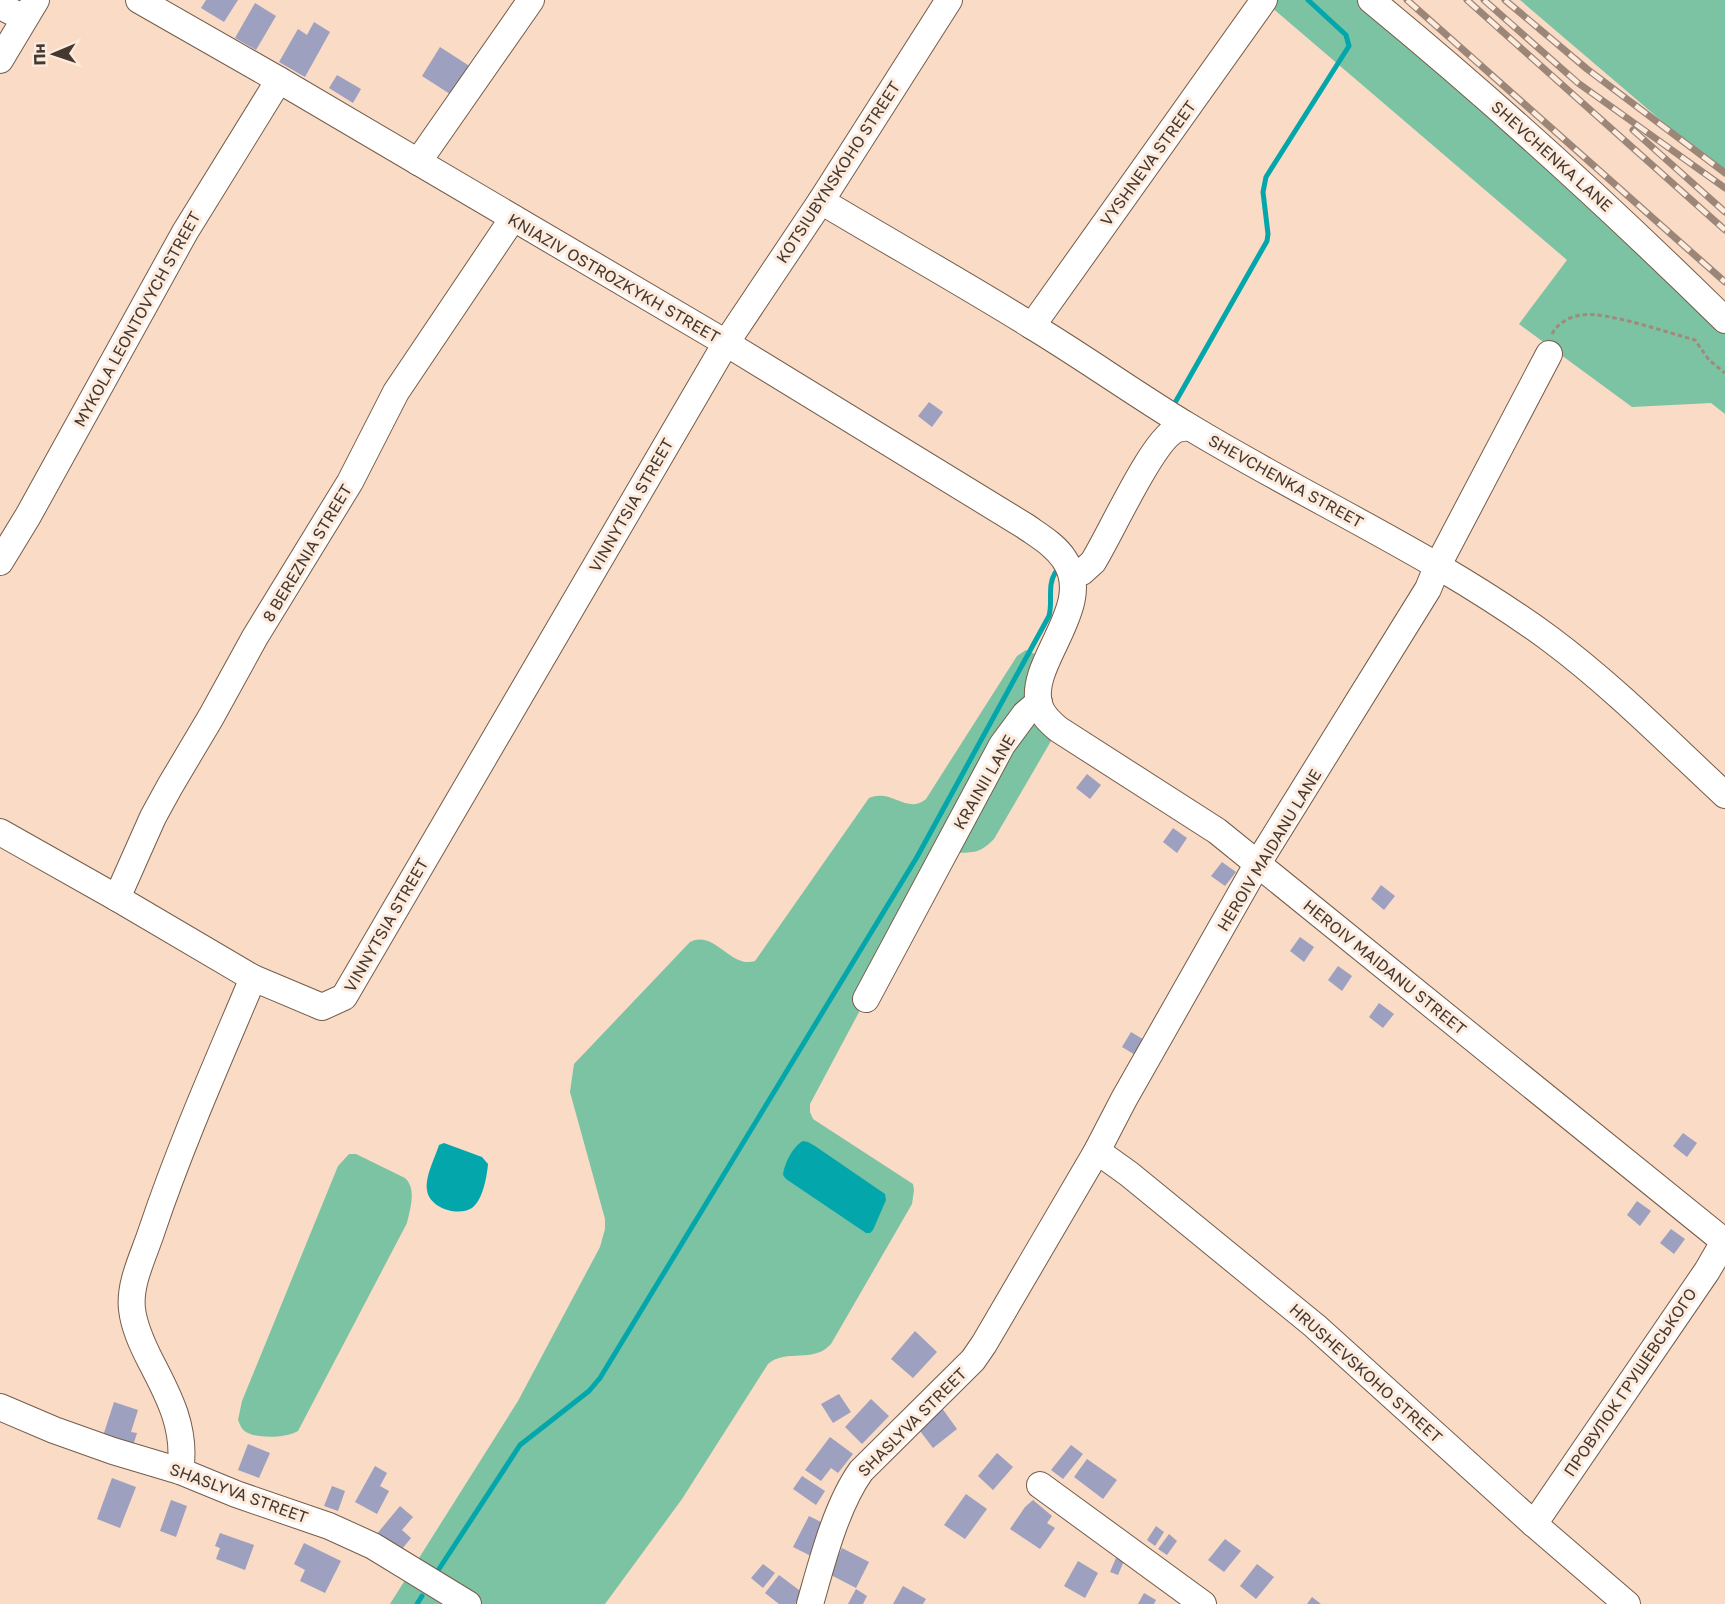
<svg xmlns="http://www.w3.org/2000/svg" width="1725" height="1604" font-family="'Golos Text',sans-serif">
  <style>
    .green { fill: #7cc3a3 }
    .water { fill: #03a6ab }
    .lines { fill: none; stroke-linecap: round; stroke-linejoin: round }
    .stream { stroke: #03a6ab; stroke-width: 5 }
    .building { fill: #9da0be }
    .minor-casing { stroke: #755c49; stroke-width: 28 }
    .path { stroke: #9f8a7b; stroke-width: 3; stroke-dasharray: 4.5 3; stroke-linecap: butt }
    .minor { stroke: #fff; stroke-width: 26 }
    .rail-casing { stroke: #9b8678; stroke-width: 7 }
    .rail { stroke: #fdebde; stroke-width: 4.5; stroke-dasharray: 14; stroke-linecap: butt }
    .labels { text-anchor: middle; dominant-baseline: central; stroke-width: 6; stroke-linejoin: round; paint-order: stroke }
    .street-label { font-size: 16px; fill: #44382f; stroke: #fdebde }
  </style>
  <rect width="100%" height="100%" fill="#f9dbc6"/>
  <g class="green">
    <path d="M1263,0H1371L1725,320V414L1711,403L1632,407L1519,324L1567,260Z"/>
    <path d="M1520,0H1725V175Z"/>
    <path d="M1026,650L1048,660L1039,687L1058,729L994,839C978,855 973,852 951,853L866,999L810,1104V1112L813,1119L913,1184L914,1190L912,1204L831,1344C813,1364 787,1348 768,1364L682,1499L605,1604H390L518,1401L600,1247L605,1229V1219L570,1092L574,1064L690,942C714,929 731,969 755,961L869,798C892,788 907,815 926,799L1017,656Z"/>
    <path d="M349,1154H356L405,1178C417,1189 410,1209 407,1223L298,1431C287,1438 257,1439 246,1432C241,1429 240,1424 238,1420L242,1401L338,1166Z"/>
  </g>
  <g class="water">
    <path d="M803,1141L808,1142L815,1146L885,1194L886,1200L873,1230L870,1233H866L786,1179L783,1175C784,1164 793,1146 803,1141Z"/>
    <path d="M444,1143L482,1157L488,1164C487,1176 483,1200 472,1208C458,1217 429,1208 427,1190C425,1176 435,1158 439,1145Z"/>
  </g>
  <g class="lines">
    <g class="stream">
      <path d="M1176,401L1267,241L1268,234L1263,192L1266,177L1349,46L1346,35L1308,0"/>
      <path d="M439,1569L520,1445L589,1391L600,1378L917,857L1049,616C1053,602 1047,586 1055,573"/>
      <path d="M417,1604L422,1596"/>
    </g>
  </g>
  <g class="building">
    <path d="M206,0H238L224,22L201,8Z"/>
    <path d="M255,3L276,16L256,50L235,38Z"/>
    <path d="M314,22L330,32L305,77L279,62L298,29L307,35Z"/>
    <path d="M440,47L471,67L453,96L422,76Z"/>
    <path d="M337,75L361,89L353,103L329,88Z"/>
    <path d="M929,402L943,412L932,427L918,416Z"/>
    <path d="M1087,774L1101,785L1090,799L1076,788Z"/>
    <path d="M1173,828L1187,838L1177,853L1163,842Z"/>
    <path d="M1222,862L1236,872L1225,886L1211,876Z"/>
    <path d="M1381,885L1395,896L1384,910L1371,899Z"/>
    <path d="M1300,937L1314,947L1304,962L1290,951Z"/>
    <path d="M1338,966L1352,976L1342,991L1328,980Z"/>
    <path d="M1379,1003L1394,1014L1383,1028L1369,1017Z"/>
    <path d="M1131,1032L1146,1041L1137,1056L1122,1047Z"/>
    <path d="M1683,1133L1697,1143L1687,1157L1673,1146Z"/>
    <path d="M1637,1201L1651,1211L1640,1226L1627,1215Z"/>
    <path d="M1671,1229L1685,1239L1674,1254L1660,1243Z"/>
    <path d="M915,1331L937,1352L913,1378L891,1359Z"/>
    <path d="M839,1394L851,1412L833,1423L821,1404Z"/>
    <path d="M871,1399L889,1416L862,1444L845,1427Z"/>
    <path d="M114,1402L138,1410L131,1432L137,1433L133,1446L103,1436Z"/>
    <path d="M939,1404L957,1429L933,1448L914,1423Z"/>
    <path d="M830,1437L853,1454L838,1473L831,1468L821,1481L805,1470Z"/>
    <path d="M248,1444L270,1453L259,1478L238,1470Z"/>
    <path d="M1071,1445L1083,1454L1063,1479L1051,1470Z"/>
    <path d="M997,1453L1013,1467L993,1490L978,1476Z"/>
    <path d="M1087,1459L1117,1480L1103,1499L1074,1477Z"/>
    <path d="M375,1466L387,1473L380,1486L389,1491L377,1514L355,1502Z"/>
    <path d="M802,1476L825,1491L816,1505L793,1489Z"/>
    <path d="M112,1478L136,1487L120,1528L97,1519Z"/>
    <path d="M332,1486L345,1491L338,1511L324,1506Z"/>
    <path d="M966,1494L987,1509L965,1539L944,1525Z"/>
    <path d="M171,1500L187,1506L176,1537L160,1531Z"/>
    <path d="M1033,1500L1052,1516L1047,1523L1055,1528L1040,1549L1010,1529L1025,1507Z"/>
    <path d="M400,1506L413,1517L402,1530L411,1538L398,1554L376,1535Z"/>
    <path d="M809,1516L823,1523L816,1535L825,1540L815,1558L793,1547Z"/>
    <path d="M1156,1526L1164,1532L1155,1546L1147,1540Z"/>
    <path d="M220,1533L254,1545L245,1570L216,1559L220,1548L215,1546Z"/>
    <path d="M1169,1534L1177,1541L1167,1555L1158,1549Z"/>
    <path d="M1225,1539L1241,1551L1224,1572L1208,1560Z"/>
    <path d="M304,1543L341,1561L325,1593L300,1581L305,1570L294,1564Z"/>
    <path d="M842,1548L869,1562L856,1588L829,1574Z"/>
    <path d="M1116,1558L1124,1561L1118,1575L1110,1572Z"/>
    <path d="M1078,1561L1098,1573L1085,1598L1064,1586Z"/>
    <path d="M763,1564L775,1573L763,1588L751,1578Z"/>
    <path d="M1257,1564L1274,1577L1256,1599L1240,1586Z"/>
    <path d="M779,1575L803,1593L795,1604H779L765,1593Z"/>
    <path d="M903,1586L926,1599L923,1604H893Z"/>
    <path d="M856,1589L867,1596L863,1604H848Z"/>
    <path d="M1144,1593L1156,1600L1154,1604H1138Z"/>
    <path d="M1312,1597L1321,1604H1307Z"/>
  </g>
  <g class="lines">
    <g class="minor-casing">
      <g id="minor">
        <path d="M139,0L279,80L726,343L1025,526C1039,536 1055,545 1064,559C1097,605 1028,662 1039,704C1042,715 1050,722 1058,729L1217,831L1725,1242"/>
        <path d="M1371,0C1494,101 1611,208 1725,320"/>
        <path d="M0,6L24,18"/>
        <path d="M0,60L36,0"/>
        <path d="M418,162L531,0"/>
        <path d="M821,201C891,243 963,283 1032,326C1085,358 1135,394 1188,426C1308,499 1437,556 1550,639C1613,686 1668,742 1725,795"/>
        <path d="M1032,326L1264,0"/>
        <path d="M0,562L28,516L185,232L279,80"/>
        <path d="M1072,576L1082,572L1093,562C1110,535 1151,443 1175,430C1179,428 1184,428 1189,427"/>
        <path d="M0,832L117,898L253,978"/>
        <path d="M117,898L153,817L170,786L211,717L255,637L350,482L396,392L513,218"/>
        <path d="M866,999L1002,745L1025,714L1039,702"/>
        <path d="M1097,1151L1129,1174L1315,1326L1534,1524L1627,1604"/>
        <path d="M0,1407L54,1430L113,1451L180,1471L236,1494L329,1526L373,1546L468,1604"/>
        <path d="M180,1471C187,1430 169,1396 150,1360C142,1344 134,1327 132,1309C129,1283 144,1255 152,1230C181,1144 218,1061 253,978L322,1007L344,997L726,343L821,201L949,0"/>
        <path d="M1040,1485L1203,1604"/>
        <path d="M1534,1524L1707,1271L1725,1240"/>
        <path d="M810,1604C822,1562 836,1506 861,1471L973,1360L984,1344L1097,1151L1124,1099L1258,863L1428,589L1437,567L1549,354"/>
      </g>
    </g>
    <path class="path" d="M1552,334C1557,324 1570,316 1582,315C1605,311 1669,333 1695,340L1709,360L1725,373"/>
    <use href="#minor" class="minor"/>
    <g class="rail-casing">
      <g id="rail">
        <path d="M1407,0L1725,282"/>
        <path d="M1467,0L1725,230"/>
        <path d="M1484,0L1578,83L1725,188"/>
        <path d="M1505,0L1587,69L1725,173"/>
        <path d="M1633,130L1725,212"/>
      </g>
    </g>
    <use href="#rail" class="rail"/>
  </g>
  <g class="labels">
    <g class="street-label">
      <text transform="translate(1552 156) rotate(42)">SHEVCHENKA LANE</text>
      <text transform="translate(1148 163) rotate(-54)">VYSHNEVA STREET</text>
      <text transform="translate(838 172) rotate(-57)">KOTSIUBYNSKOHO STREET</text>
      <text transform="translate(614 278) rotate(30)">KNIAZIV OSTROZKYKH STREET</text>
      <text transform="translate(137 319) rotate(-61)">MYKOLA LEONTOVYCH STREET</text>
      <text transform="translate(1286 481) rotate(29)">SHEVCHENKA STREET</text>
      <text transform="translate(631 505) rotate(-60)">VINNYTSIA STREET</text>
      <text transform="translate(307 553) rotate(-59)">8 BEREZNIA STREET</text>
      <text transform="translate(984 782) rotate(-60)">KRAINII LANE</text>
      <text transform="translate(1269 850) rotate(-59)">HEROIV MAIDANU LANE</text>
      <text transform="translate(386 925) rotate(-60)">VINNYTSIA STREET</text>
      <text transform="translate(1385 967) rotate(39)">HEROIV MAIDANU STREET</text>
      <text transform="translate(1366 1373) rotate(42)">HRUSHEVSKOHO STREET</text>
      <text transform="translate(1630 1382) rotate(-56)">ПРОВУЛОК ГРУШЕВСЬКОГО</text>
      <text transform="translate(912 1422) rotate(-45)">SHASLYVA STREET</text>
      <text transform="translate(239 1493) rotate(20)">SHASLYVA STREET</text>
    </g>
  </g>
  <g transform="translate(54 54) rotate(268)" stroke="#fdebde" stroke-width="4.5" paint-order="stroke">
  <path d="M0-4.5L10 22L0 15L-10 22Z" fill="#44382f"/>
  <text y="-9" font-size="16" font-weight="bold" text-anchor="middle" fill="#44382f">Пн</text>
  </g>
</svg>
